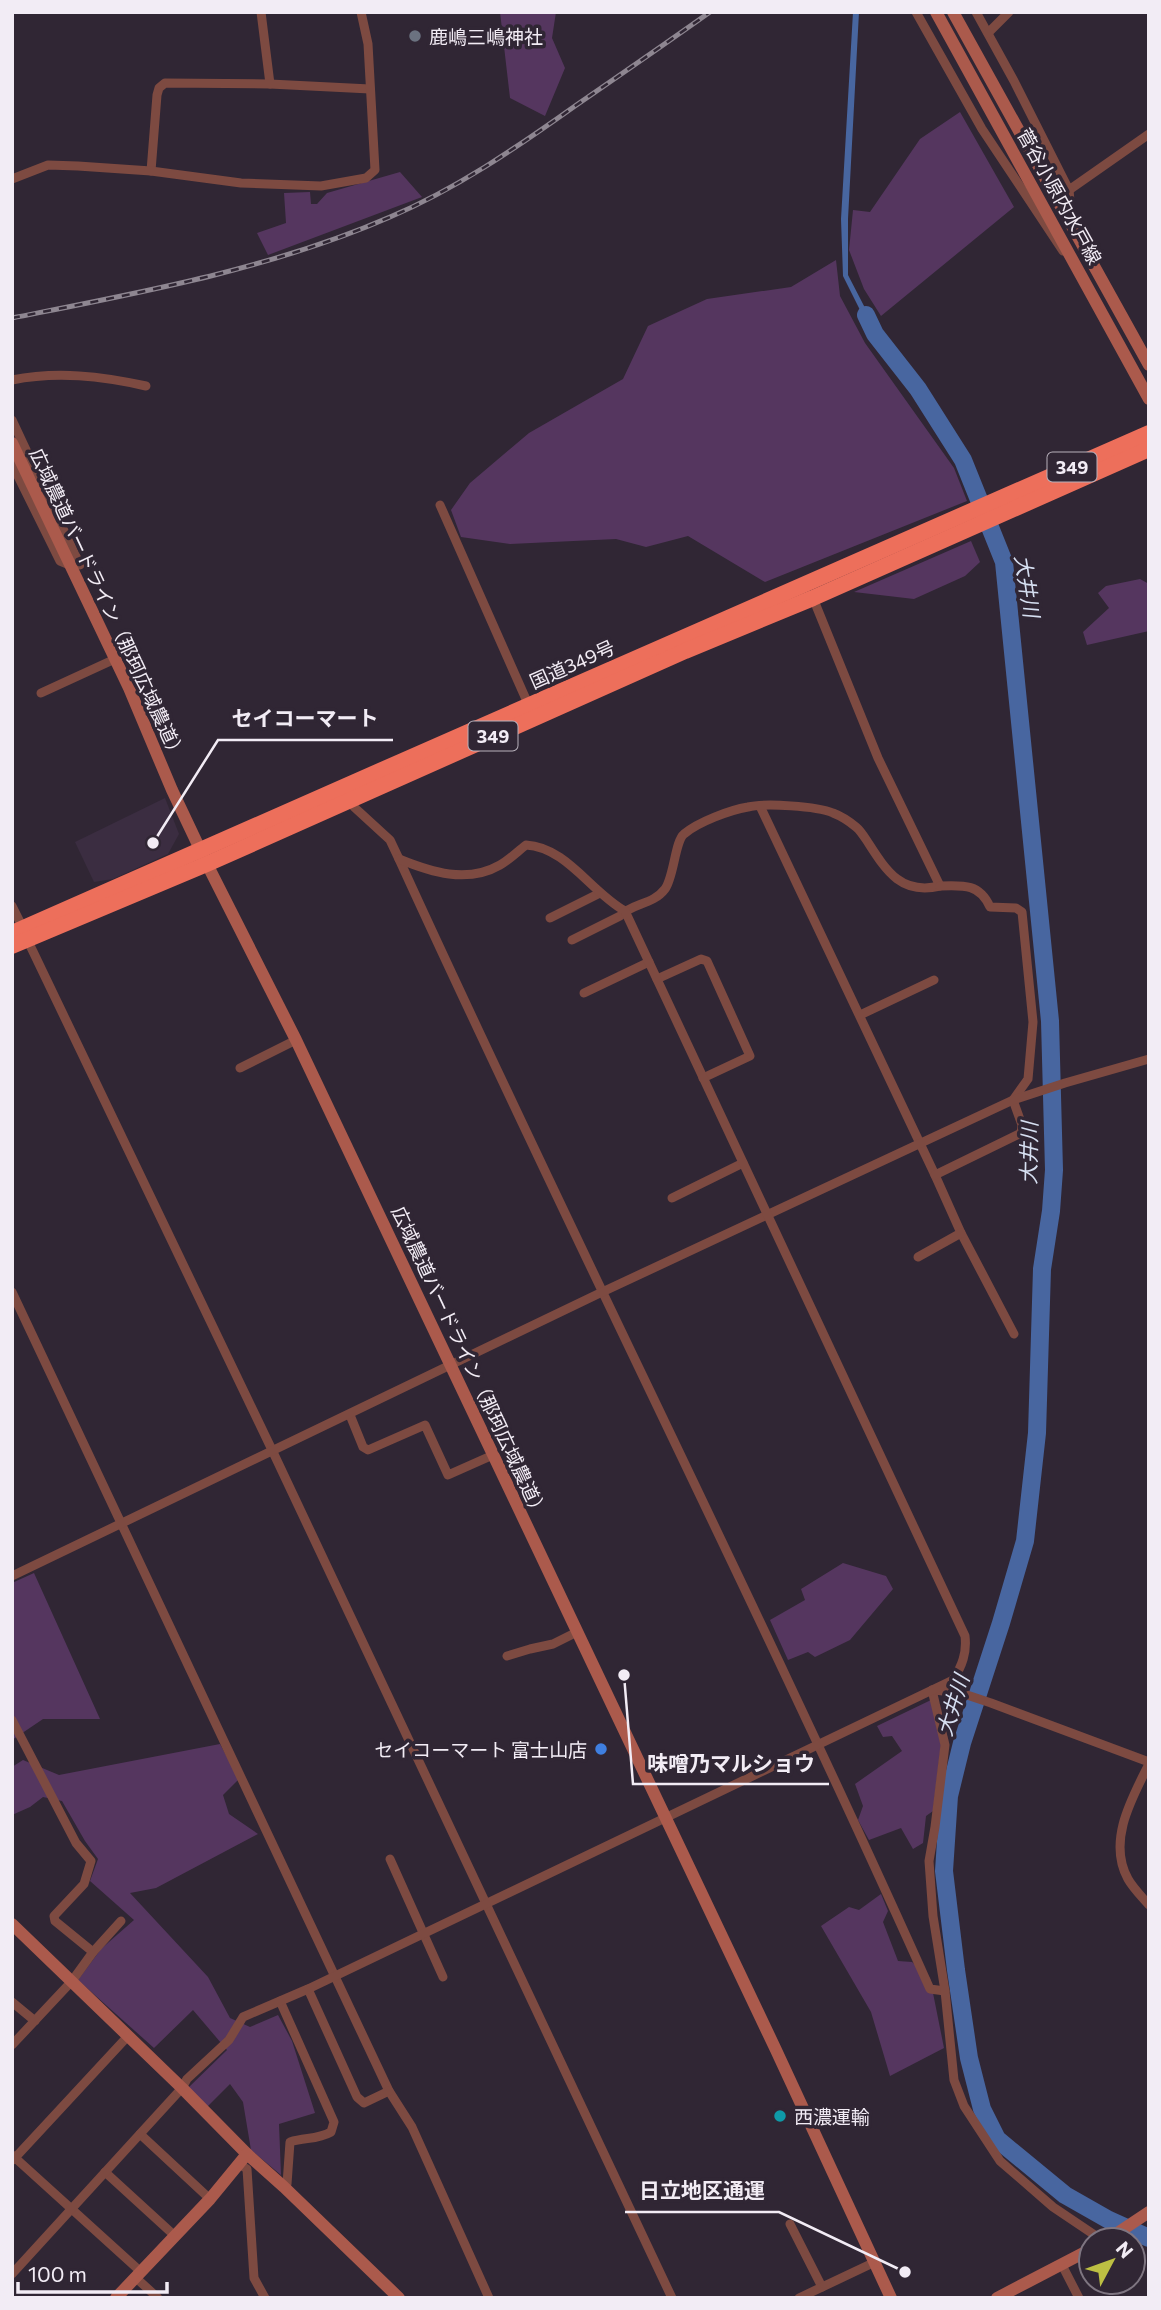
<svg xmlns="http://www.w3.org/2000/svg" width="1161" height="2310" font-family="Commissioner,'Noto Sans JP',sans-serif">
  <style>
    .built { fill: #3b2d41 }
    .green { fill: #55365f }
    .water { fill: #4866a0 }
    .lines { fill: none; stroke-linecap: round; stroke-linejoin: round }
    .river { stroke: #4866a0; stroke-width: 18 }
    .street { stroke: #7d4a41; stroke-width: 9 }
    .secondary { stroke: #ab5a4c; stroke-width: 12 }
    .highway { stroke: #ed6f5b; stroke-width: 16 }
    .rail-casing { stroke: #8e8691; stroke-width: 5 }
    .rail { stroke: #302634; stroke-width: 2.5; stroke-dasharray: 8; stroke-linecap: butt }
    .worship-dot { fill: #6b7280; stroke: #302634; stroke-width: 2.5 }
    .shop-dot { fill: #3f7fe0; stroke: #302634; stroke-width: 2.5 }
    .culture-dot { fill: #0f9aa8; stroke: #302634; stroke-width: 2.5 }
    .labels { text-anchor: middle; dominant-baseline: central; stroke-width: 7; stroke-linejoin: round; paint-order: stroke }
    .shield { fill: #302634; stroke: #b8b1bb; stroke-width: 2 }
    .shield-label { font-size: 18px; font-weight: bold; fill: #f2ecf5 }
    .poi-label { font-size: 19px; fill: #f2ecf5; stroke: #302634; text-anchor: start }
    .street-label { font-size: 19px; fill: #f2ecf5; stroke: #302634 }
    .water-label { font-size: 21px; font-style: italic; fill: #d6dff1; stroke: #302634 }
    .leader { fill: none; stroke: #f2ecf5; stroke-width: 2.5 }
    .callout-dot { fill: #f2ecf5; stroke: #302634; stroke-width: 2.5 }
    .callout-label { font-size: 21px; text-anchor: middle; font-weight: bold; fill: #f2ecf5; stroke: #302634; stroke-width: 7; stroke-linejoin: round; paint-order: stroke }
  </style>
  <rect width="100%" height="100%" fill="#302634"/>
  <path class="built" d="M165,798L179,834L168,854L113,879L94,882L75,842Z"/>
  <g class="green">
    <path d="M500,12H556L552,38L565,68L545,116L510,98Z"/>
    <path d="M960,112L1014,207L881,316L864,289L849,250L853,210L870,212L920,139Z"/>
    <path d="M400,172L422,197L268,255L257,233L286,223L284,193L310,192L311,204H317L327,193Z"/>
    <path d="M836,260L840,296L865,343L954,468L967,501L765,582L688,536L646,547L616,539L510,544L461,537L451,510L470,483L529,433L623,379L648,326L707,299L791,287Z"/>
    <path d="M971,541L980,562L965,576L914,599L854,592Z"/>
    <path d="M1140,579L1149,584V631L1087,645L1083,632L1109,608L1098,593L1106,586Z"/>
    <path d="M843,1563L886,1576L893,1589L850,1640L815,1657L808,1652L788,1660L770,1620L805,1600L801,1589Z"/>
    <path d="M34,1573L100,1719H43L12,1740V1583Z"/>
    <path d="M931,1700L941,1745L933,1811L926,1816L923,1843L913,1849L901,1828L869,1840L858,1820L863,1806L855,1784L902,1751L892,1736L883,1737L877,1726Z"/>
    <path d="M220,1744L239,1779L223,1795L229,1814L258,1834L156,1888L130,1893L208,1977L230,2018L250,2027L278,2015L292,2041L315,2113L279,2124L281,2175L251,2150L243,2102L230,2084L206,2108L188,2088L227,2050L193,2010L154,2048L78,1980L101,1949L134,1920L90,1881L98,1859L85,1841L62,1801L43,1797L30,1807L12,1815V1767L23,1760L59,1775Z"/>
    <path d="M881,1894L888,1911L883,1922L898,1961L912,1962L930,1978L944,2048L890,2076L871,2012L821,1926L849,1907L859,1910Z"/>
  </g>
  <path class="water" d="M853,12H859L848,219V275L878,333L873,336L843,276L841,219Z"/>
  <g class="lines">
    <path class="river" d="M866,315L875,334L918,389L963,460L1004,562L1050,1021L1054,1170L1051,1211L1042,1269L1037,1433L1025,1541L1001,1623L962,1743L949,1796L944,1871L956,1970L969,2058L982,2109L997,2139L1065,2195L1109,2220L1149,2238"/>
    <g class="street">
      <path d="M261,12L270,84"/>
      <path d="M916,12L982,129L1063,251"/>
      <path d="M976,12L1014,81L1069,190L1149,134"/>
      <path d="M988,33L1009,12"/>
      <path d="M151,171L157,95L159,88L165,83L270,84L370,89"/>
      <path d="M12,179L48,165L78,166L151,171L241,183L321,186L366,178L375,170L368,44L361,12"/>
      <path d="M1064,212L1070,201L1069,190"/>
      <path d="M12,380C57,371 101,376 146,386"/>
      <path d="M12,420L80,565"/>
      <path d="M12,464L60,561L72,566"/>
      <path d="M440,505L529,706"/>
      <path d="M41,693L115,659"/>
      <path d="M350,798L354,807L390,840L399,859C572,1238 760,1609 930,1989L945,1991"/>
      <path d="M760,806L935,1175L961,1233L1014,1334"/>
      <path d="M12,906L23,928"/>
      <path d="M550,918L600,893"/>
      <path d="M27,939L273,1452L672,2298"/>
      <path d="M572,940L620,916C632,903 653,905 665,889C674,877 675,841 684,834C698,822 730,810 748,807C765,803 817,806 833,813C841,816 850,822 856,827C861,831 865,838 869,844C887,872 902,895 940,886L878,758L813,598"/>
      <path d="M657,979L701,959L707,961L750,1056L703,1078"/>
      <path d="M584,993L649,962"/>
      <path d="M860,1015L934,980"/>
      <path d="M240,1068L296,1040"/>
      <path d="M935,1175L1021,1133L1022,1125L1013,1100L1028,1079L1033,1022L1022,912L1016,908L990,907C980,884 964,885 940,886"/>
      <path d="M672,1198L743,1163"/>
      <path d="M918,1257L961,1233"/>
      <path d="M12,1292L389,2091L412,2127L489,2298"/>
      <path d="M350,1415L363,1447L368,1450L425,1425L448,1475L493,1455"/>
      <path d="M12,1576L598,1294L1013,1100L1065,1083L1149,1059"/>
      <path d="M507,1656L530,1649L553,1644L577,1632"/>
      <path d="M932,1690L945,1745L935,1827L929,1861L933,1916L945,1991L954,2080L964,2106L1000,2161L1053,2207L1102,2240"/>
      <path d="M934,1690L961,1693L991,1703L1149,1762"/>
      <path d="M12,1720L76,1843L91,1861L84,1884L54,1916L55,1921L93,1952"/>
      <path d="M1149,1764C1132,1798 1107,1841 1128,1879C1133,1888 1142,1897 1149,1905"/>
      <path d="M390,1859L443,1977"/>
      <path d="M308,1989L357,2097L364,2103L389,2091"/>
      <path d="M280,2001L334,2122L331,2132C317,2140 305,2137 290,2142L287,2184L284,2187"/>
      <path d="M12,2002L35,2021"/>
      <path d="M12,2045L72,1981L93,1952L121,1921"/>
      <path d="M140,2134L210,2199"/>
      <path d="M12,2155L140,2271"/>
      <path d="M13,2160L128,2036"/>
      <path d="M239,2164L247,2169L254,2278L265,2298"/>
      <path d="M105,2172L175,2236"/>
      <path d="M790,2224L822,2287"/>
      <path d="M1062,2265L1079,2298"/>
      <path d="M12,2274L182,2088L187,2079L229,2040L243,2017L308,1989L953,1680C962,1666 967,1653 965,1636L625,911C591,892 566,847 526,845C517,852 509,860 500,865C467,884 431,872 399,859"/>
      <path d="M135,2277L158,2298"/>
      <path d="M799,2298L875,2262"/>
    </g>
    <g class="secondary">
      <path d="M936,12L1149,399"/>
      <path d="M953,12L1149,365"/>
      <path d="M12,443L129,688L172,790L207,864L296,1040L776,2050L891,2298"/>
      <path d="M12,1924L182,2088L247,2154L284,2187L399,2298"/>
      <path d="M1107,2240L1149,2212"/>
      <path d="M116,2298L210,2199L247,2154"/>
      <path d="M997,2298L1091,2249"/>
    </g>
    <g class="highway">
      <path d="M12,933C390,764 771,603 1149,433"/>
      <path d="M12,946L207,864L685,651L813,598L1149,449"/>
    </g>
    <g class="rail-casing">
      <path id="rail" d="M12,318C138,293 271,269 390,217C456,189 516,148 575,106C620,75 665,44 710,12"/>
    </g>
    <use href="#rail" class="rail"/>
  </g>
  <circle class="worship-dot" cx="415" cy="36" r="7"/>
  <circle class="shop-dot" cx="601" cy="1749" r="7"/>
  <circle class="culture-dot" cx="780" cy="2116" r="7"/>
  <g class="labels">
    <g class="shield">
      <rect x="1047.5" y="452.5" width="49" height="29" rx="5"/>
      <rect x="468.5" y="721.5" width="49" height="29" rx="5"/>
    </g>
    <g class="shield-label">
      <text x="1072" y="467">349</text>
      <text x="493" y="736">349</text>
    </g>
    <g class="poi-label">
      <text x="429" y="36">鹿嶋三嶋神社</text>
      <text x="587" y="1749" text-anchor="end">セイコーマート 富士山店</text>
      <text x="794" y="2116">西濃運輸</text>
    </g>
    <g class="street-label">
      <text transform="translate(1060 196) rotate(61)">菅谷小原内水戸線</text>
      <text transform="translate(108 604) rotate(65)">広域農道バードライン（那珂広域農道）</text>
      <text transform="translate(572 664) rotate(-24)">国道349号</text>
      <text transform="translate(470 1362) rotate(65)">広域農道バードライン（那珂広域農道）</text>
    </g>
    <g class="water-label">
      <text transform="translate(1028 586) rotate(81)">大井川</text>
      <text transform="translate(1028 1153) rotate(-89)">大井川</text>
      <text transform="translate(952 1705) rotate(-73)">大井川</text>
    </g>
  </g>
  <path class="leader" d="M153 843L218 740H393M624 1675L633 1784H829M905 2272L779 2212H625"/>
  <g class="callout-dot">
    <circle cx="153" cy="843" r="7"/>
    <circle cx="624" cy="1675" r="7"/>
    <circle cx="905" cy="2272" r="7"/>
  </g>
  <g class="callout-label">
    <text x="305" y="726">セイコーマート</text>
    <text x="731" y="1771">味噌乃マルショウ</text>
    <text x="702" y="2198">日立地区通運</text>
  </g>
  <rect width="1161" height="2310" fill="none" stroke="#f2ecf5" stroke-width="28"/>
  <g transform="translate(1112 2261) rotate(49)"><circle r="33" fill="#302634" stroke="#7e7581" stroke-width="2"/>
  <path d="M0-5L12 26L0 18L-12 26Z" fill="#bdbf43"/>
  <text y="-10" font-size="19" font-weight="bold" text-anchor="middle" fill="#f2ecf5">N</text>
  </g>
  <path d="M18 2282v10h149v-10" fill="none" stroke="#f2ecf5" stroke-width="3.5"/>
  <text x="28" y="2282" font-size="21" fill="#f2ecf5" stroke="#302634" stroke-width="5" paint-order="stroke">100 m</text>
</svg>
